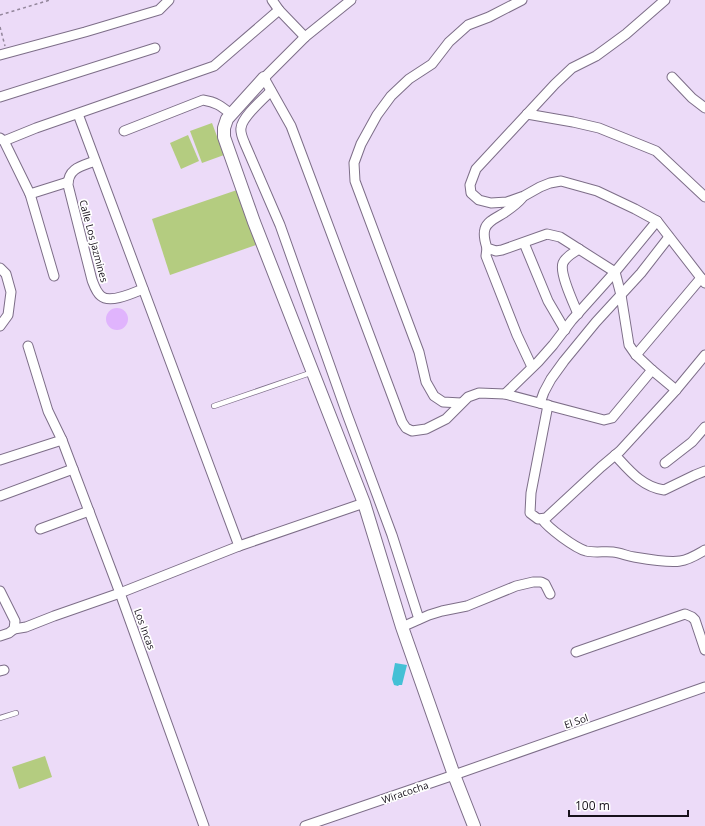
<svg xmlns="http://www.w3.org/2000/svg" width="705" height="826" font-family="'Open Sans',sans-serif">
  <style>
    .green { fill: #b4cc80 }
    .water { fill: #44c0d5 }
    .building { fill: #e0b4fd }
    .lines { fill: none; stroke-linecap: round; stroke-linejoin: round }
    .service-casing { stroke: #7d6e88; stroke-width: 6 }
    .minor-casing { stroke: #7d6e88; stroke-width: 11 }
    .tertiary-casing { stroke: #7d6e88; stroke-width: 14 }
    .path { stroke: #93869b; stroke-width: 1.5; stroke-dasharray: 3 3; stroke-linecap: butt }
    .service { stroke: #fff; stroke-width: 4.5 }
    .minor { stroke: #fff; stroke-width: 9 }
    .tertiary { stroke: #fff; stroke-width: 12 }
    .labels { text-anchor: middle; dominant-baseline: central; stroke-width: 3.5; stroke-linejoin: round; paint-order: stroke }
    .street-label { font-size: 10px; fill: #17111b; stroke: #fff }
  </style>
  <rect width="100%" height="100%" fill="#ecdbf8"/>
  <g class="green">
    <path d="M212,123L224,155L202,163L190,131Z"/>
    <path d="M188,135L199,161L181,169L170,143Z"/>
    <path d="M237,190L256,245L170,275L152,219Z"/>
    <path d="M45,756L52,777L19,789L12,767Z"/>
  </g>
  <path class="water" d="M395,663L407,665L402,685H399L398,686L394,685L392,679Z"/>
  <circle class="building" cx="117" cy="319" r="11"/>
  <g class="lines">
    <g class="service-casing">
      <g id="service">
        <path d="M214,406L313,372"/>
        <path d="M0,718L16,713"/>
      </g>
    </g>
    <g class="minor-casing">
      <g id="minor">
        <path d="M272,0L279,10"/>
        <path d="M351,0L305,37L264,78L291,126L402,422L406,428L412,431L426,429L446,419L468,397L479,393L505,394L604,420L612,418L652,370"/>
        <path d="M665,0L626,34L596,56L572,68L555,84L476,169L470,185L471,193L479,200L491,203L507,202L524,196L540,187L550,183L561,181L597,191L635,209L657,221L705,283"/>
        <path d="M0,55L85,32L159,10L169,0"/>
        <path d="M672,77L692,98L705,108"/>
        <path d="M271,91C263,99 242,117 241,128C240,133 243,139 245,144L280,225L347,414L392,535L419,619"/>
        <path d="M0,97L155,48"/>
        <path d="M78,114L239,546"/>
        <path d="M527,114L573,122L599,128L656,151L705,197"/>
        <path d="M124,131L203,100C216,102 221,106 231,114"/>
        <path d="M0,138L4,141L30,194L54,276"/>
        <path d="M4,141L36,128L214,66L279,10L305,37"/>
        <path d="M95,161C82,166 68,168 68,185L92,280C94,285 96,292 101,296C110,304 133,293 143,289"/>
        <path d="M30,194L68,182"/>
        <path d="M522,198C517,204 511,208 504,213C498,217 487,221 485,229C483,235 485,242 487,248L496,251L502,250L547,234L560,237L615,272L621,295L629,345L636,355L652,370L676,390"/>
        <path d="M524,243L548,301L565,330"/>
        <path d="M487,248L486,256L517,335L532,367"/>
        <path d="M0,268L6,274L11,292L8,315L0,326"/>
        <path d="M578,314C574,304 559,273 563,263C566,256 573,253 579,249"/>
        <path d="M28,346L48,411L62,440L120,593L204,826"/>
        <path d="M636,355L701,278"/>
        <path d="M505,394L538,362L553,345L572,320L615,272L657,221"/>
        <path d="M461,403L443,402L434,396L426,382L419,352L355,181L354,163L361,144L377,115L391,96L409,79L432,64L449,42L468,25L489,17L522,0"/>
        <path d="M540,403L544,392L551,379L564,361L596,322L641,273L669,237"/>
        <path d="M548,405L531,493L530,513L538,519L546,518L601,467L620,451L676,390L705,355"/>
        <path d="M615,455C629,470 642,487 664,490L695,475L705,471"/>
        <path d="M0,460L62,440"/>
        <path d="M665,463L692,442L705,427"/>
        <path d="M0,496L73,469"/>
        <path d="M542,519C548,528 575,548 586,551C595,553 605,551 613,552C621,553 627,556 634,557C646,559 669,563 680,561C689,560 698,554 705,550"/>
        <path d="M40,529L89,511"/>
        <path d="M0,591L15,621L14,629L9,633L0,636"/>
        <path d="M402,627L429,615L442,611L467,606L516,586L533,582H541L545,584L550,594"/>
        <path d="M14,629L26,627L54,616L120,593L239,546L364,503"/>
        <path d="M576,652L685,614L692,617L695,620L705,650"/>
        <path d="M0,671L4,670"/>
        <path d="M305,826L454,775L705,687"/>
      </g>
    </g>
    <g class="tertiary-casing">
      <path id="tertiary" d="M264,78L227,119L224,128V137L254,222L364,503L402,627L454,775L474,826"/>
    </g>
    <g class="path">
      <path d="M0,15L50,0"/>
      <path d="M0,27L5,46"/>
    </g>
    <use href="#service" class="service"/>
    <use href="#minor" class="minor"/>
    <use href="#tertiary" class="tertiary"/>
  </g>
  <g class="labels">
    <g class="street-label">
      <text transform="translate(94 241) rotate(75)">Calle Los Jazmines</text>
      <text transform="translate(145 629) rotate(70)">Los Incas</text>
      <text transform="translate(576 721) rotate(-19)">El Sol</text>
      <text transform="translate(405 792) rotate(-19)">Wiracocha</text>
    </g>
  </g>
  <path d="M569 810v6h119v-6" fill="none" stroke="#17111b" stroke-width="2"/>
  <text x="575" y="810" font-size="12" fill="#17111b" stroke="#ffffff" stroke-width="3" paint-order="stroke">100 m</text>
</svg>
